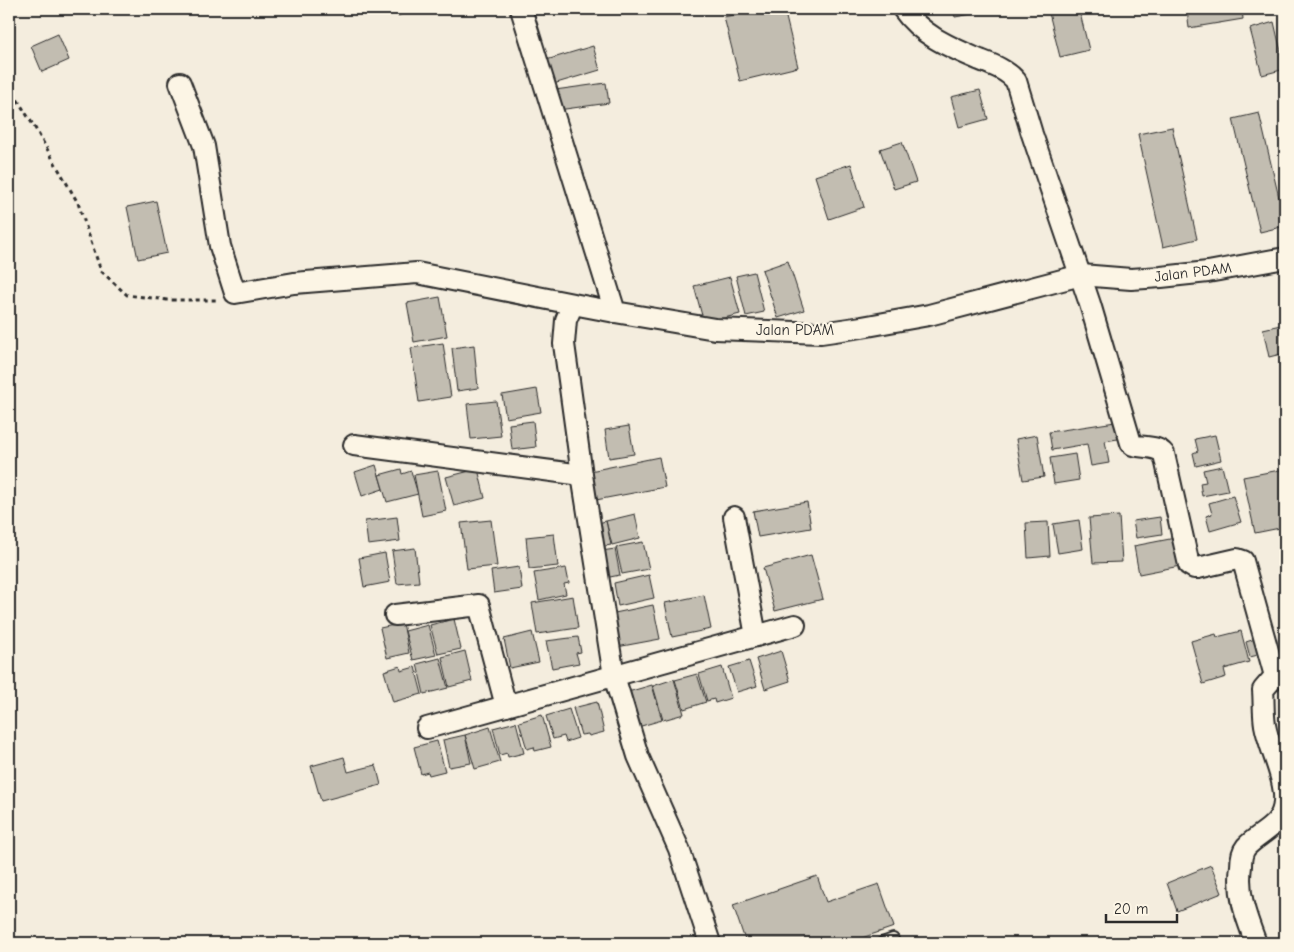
<svg xmlns="http://www.w3.org/2000/svg" width="1294" height="952" font-family="'Comic Neue',sans-serif">
  <style>
    .building { fill: #c2bdb1; stroke: #2b2b2b }
    .lines { fill: none; stroke-linecap: round; stroke-linejoin: round }
    .lane-casing { stroke: #2b2b2b; stroke-width: 14 }
    .street-casing { stroke: #2b2b2b; stroke-width: 24 }
    .path { stroke: #2b2b2b; stroke-width: 3; stroke-dasharray: 4 4; stroke-linecap: butt }
    .lane { stroke: #fcf5e5; stroke-width: 10 }
    .street { stroke: #fcf5e5; stroke-width: 20 }
    .labels { text-anchor: middle; dominant-baseline: central; stroke-width: 4.5; stroke-linejoin: round; paint-order: stroke }
    .street-label { font-size: 15px; fill: #2b2b2b; stroke: #fcf5e5 }
  </style>
  <rect width="100%" height="100%" fill="#f4edde"/>
  <filter id="ink" filterUnits="userSpaceOnUse"><feTurbulence type="fractalNoise" baseFrequency=".02" numOctaves="2"/><feDisplacementMap in="SourceGraphic" scale="10" xChannelSelector="R" yChannelSelector="G"/><feConvolveMatrix kernelMatrix="1 2 1 2 8 2 1 2 1" color-interpolation-filters="sRGB"/></filter>
  <g filter="url(#ink)">
    <g class="building">
      <path d="M395,9H419L397,16Z"/>
      <path d="M760,9H784L798,67L740,81L724,17Z"/>
      <path d="M953,9H971L972,14L955,17Z"/>
      <path d="M1048,9H1079L1089,50L1060,57Z"/>
      <path d="M1187,9H1242L1243,19L1189,28Z"/>
      <path d="M1274,22L1285,69L1262,75L1250,29Z"/>
      <path d="M58,34L69,60L42,72L31,46Z"/>
      <path d="M593,46L600,70L550,85L543,61Z"/>
      <path d="M606,83L609,103L558,110L555,90Z"/>
      <path d="M980,90L988,119L959,127L951,97Z"/>
      <path d="M1259,113L1285,223V226L1260,232L1233,119Z"/>
      <path d="M1172,127L1197,239L1163,247L1138,134Z"/>
      <path d="M902,142L916,182L894,189L880,149Z"/>
      <path d="M851,164L864,207L829,219L815,176Z"/>
      <path d="M156,201L167,253L138,259L127,207Z"/>
      <path d="M788,261L804,310L778,318L762,270Z"/>
      <path d="M754,272L764,312L746,316L736,276Z"/>
      <path d="M730,277L740,314L704,323L694,286Z"/>
      <path d="M440,297L447,336L414,342L407,303Z"/>
      <path d="M1285,324V353L1269,357L1263,329Z"/>
      <path d="M443,343L451,397L419,402L411,348Z"/>
      <path d="M474,345L478,388L457,391L452,348Z"/>
      <path d="M537,389L541,412L506,418L502,395Z"/>
      <path d="M496,401L501,436L471,439L467,404Z"/>
      <path d="M533,421L536,447L512,450L509,424Z"/>
      <path d="M1122,421L1124,438L1105,441L1109,463L1091,466L1087,444L1052,450L1049,432Z"/>
      <path d="M629,426L634,454L609,458L605,430Z"/>
      <path d="M1037,435L1044,477L1023,480L1016,439Z"/>
      <path d="M1215,435L1221,460L1196,466L1193,453L1198,451L1195,439Z"/>
      <path d="M1075,454L1079,480L1054,484L1050,458Z"/>
      <path d="M659,457L665,487L596,500L590,471Z"/>
      <path d="M376,465L383,489L362,496L355,472Z"/>
      <path d="M1222,466L1228,491L1202,496L1200,483L1206,482L1203,470Z"/>
      <path d="M401,469L402,474L411,471L418,494L387,502L379,475Z"/>
      <path d="M478,469L485,498L454,506L446,477Z"/>
      <path d="M1285,469V527L1255,533L1243,477Z"/>
      <path d="M438,471L446,511L422,516L414,475Z"/>
      <path d="M1233,496L1241,522L1210,531L1206,516L1212,514L1209,503Z"/>
      <path d="M807,502L811,528L758,537L753,511Z"/>
      <path d="M635,514L640,538L612,545L606,521Z"/>
      <path d="M1119,516L1122,562L1093,563L1089,518Z"/>
      <path d="M397,517L400,541L368,545L365,521Z"/>
      <path d="M1160,517L1162,534L1136,538L1133,521Z"/>
      <path d="M491,520L497,566L467,569L461,523Z"/>
      <path d="M1079,520L1083,549L1058,553L1053,524Z"/>
      <path d="M606,521L611,545L595,548L590,525Z"/>
      <path d="M1048,522L1050,556L1028,558L1026,523Z"/>
      <path d="M554,534L558,566L529,569L526,537Z"/>
      <path d="M1175,538L1180,566L1139,574L1134,546Z"/>
      <path d="M643,542L649,569L622,574L616,547Z"/>
      <path d="M415,548L419,582L397,584L392,551Z"/>
      <path d="M615,549L620,575L600,579L595,552Z"/>
      <path d="M385,553L390,582L364,587L359,558Z"/>
      <path d="M811,555L823,599L775,611L763,568Z"/>
      <path d="M519,567L522,589L494,593L491,571Z"/>
      <path d="M566,568L569,583L564,584L566,594L539,600L534,573Z"/>
      <path d="M649,575L654,598L618,606L614,583Z"/>
      <path d="M704,595L711,629L672,637L665,603Z"/>
      <path d="M573,596L578,628L537,634L532,603Z"/>
      <path d="M653,605L660,639L617,647L610,614Z"/>
      <path d="M454,619L461,649L438,654L430,625Z"/>
      <path d="M403,623L409,653L387,658L380,628Z"/>
      <path d="M428,625L436,655L413,660L405,631Z"/>
      <path d="M1241,631L1249,662L1224,669L1226,677L1203,684L1191,641L1216,634L1217,637Z"/>
      <path d="M532,632L539,662L510,668L504,639Z"/>
      <path d="M578,637L581,652L576,653L579,663L552,668L546,641Z"/>
      <path d="M1258,638L1262,654L1250,657L1246,642Z"/>
      <path d="M465,651L472,681L449,687L442,657Z"/>
      <path d="M781,651L790,681L765,689L756,659Z"/>
      <path d="M440,658L448,688L424,694L417,664Z"/>
      <path d="M749,661L757,686L737,692L729,667Z"/>
      <path d="M400,666L401,671L415,667L422,694L393,702L384,671Z"/>
      <path d="M722,667L731,698L715,703L714,699L707,701L699,674Z"/>
      <path d="M697,674L706,702L684,709L675,680Z"/>
      <path d="M674,679L684,714L663,720L653,686Z"/>
      <path d="M652,685L662,720L631,729L628,692Z"/>
      <path d="M597,702L604,732L589,736L588,734L581,735L573,708Z"/>
      <path d="M569,709L578,738L566,742L564,736L553,739L546,716Z"/>
      <path d="M542,715L551,747L535,751L534,747L527,749L519,722Z"/>
      <path d="M516,722L524,753L508,757L507,753L500,755L493,728Z"/>
      <path d="M490,727L500,762L475,769L465,735Z"/>
      <path d="M465,735L471,763L449,767L443,740Z"/>
      <path d="M437,741L445,771L429,775L428,772L421,774L414,747Z"/>
      <path d="M344,757L348,772L376,765L381,785L321,801L311,766Z"/>
      <path d="M1211,865L1222,893L1177,911L1167,883Z"/>
      <path d="M817,876L826,902L879,884L894,927L847,943H746L733,905Z"/>
    </g>
    <g class="lines">
      <g class="lane-casing">
        <path id="lane" d="M882,943L893,939"/>
      </g>
      <g class="street-casing">
        <g id="street">
          <path d="M521,9L615,312L715,329L821,333L862,327L929,315L1081,275L1131,279L1161,277L1208,272L1285,258"/>
          <path d="M903,9C922,36 950,47 980,60C993,65 1007,70 1016,81L1032,134L1090,304L1131,443L1133,445C1143,448 1157,445 1164,454L1189,565L1194,568H1198L1237,559L1243,561L1275,676"/>
          <path d="M180,83L204,146L220,246L235,293L294,283L417,273L573,304"/>
          <path d="M615,312L573,304L566,320L564,344L582,475L614,676L638,756L679,849L710,943"/>
          <path d="M354,445L582,475"/>
          <path d="M734,517L756,636"/>
          <path d="M395,615L479,605L506,706"/>
          <path d="M427,728L795,625"/>
          <path d="M1256,943C1246,917 1237,894 1241,866C1241,860 1242,852 1246,847C1260,832 1283,826 1284,802C1286,779 1269,748 1265,725C1263,713 1264,701 1263,690L1275,676L1285,672"/>
        </g>
      </g>
      <path class="path" d="M9,86L35,128L78,203L101,271L127,295L167,300H216"/>
      <use href="#lane" class="lane"/>
      <use href="#street" class="street"/>
    </g>
  </g>
  <g class="labels">
    <g class="street-label">
      <text transform="translate(1193 272) rotate(-7)">Jalan PDAM</text>
      <text x="795" y="330">Jalan PDAM</text>
    </g>
  </g>
  <rect width="1294" height="952" fill="none" stroke="#fcf5e5" stroke-width="30"/>
  <rect x="15" y="15" width="1264" height="922" fill="none" stroke="#2b2b2b" stroke-width="2" filter="url(#ink)"/>
  <path d="M1106 914v8h71v-8" fill="none" stroke="#2b2b2b" stroke-width="2.5"/>
  <text x="1114" y="914" font-size="15" fill="#2b2b2b" stroke="#fcf5e5" stroke-width="4" paint-order="stroke">20 m</text>
</svg>
